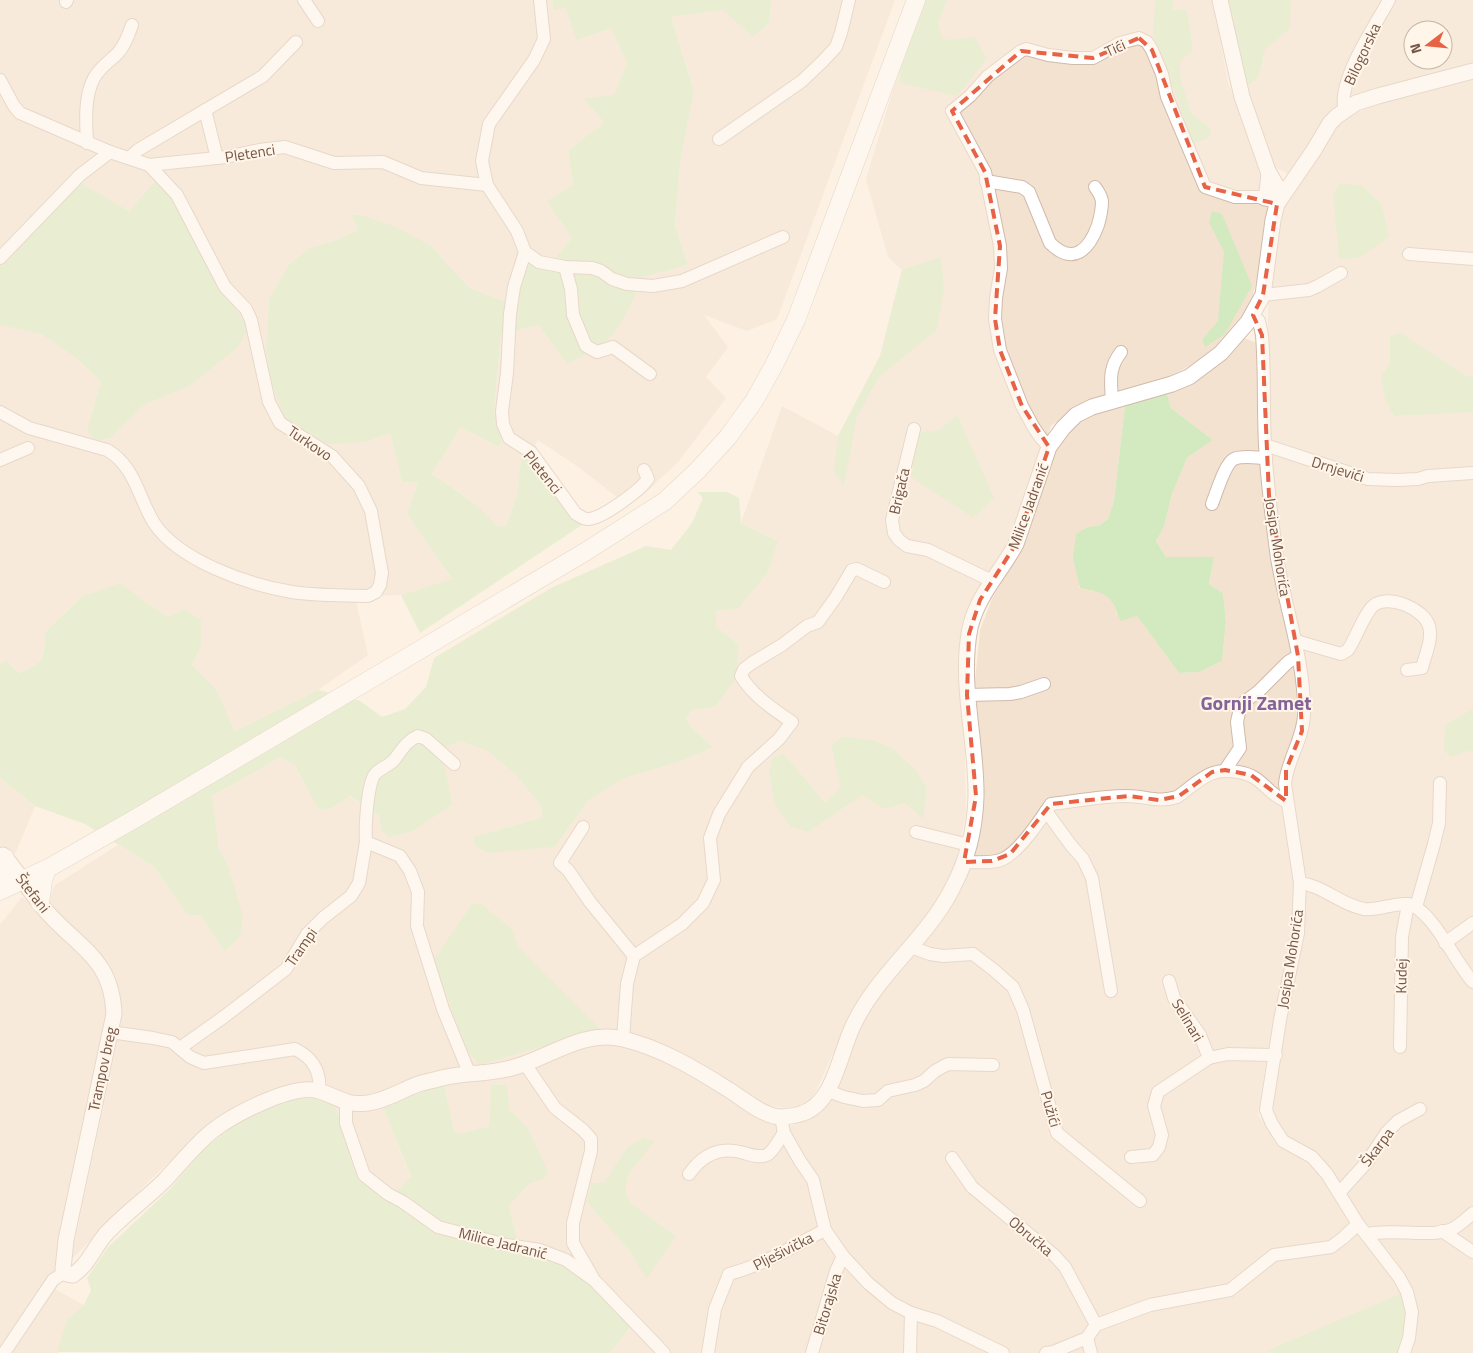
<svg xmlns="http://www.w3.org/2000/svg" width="1473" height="1353" font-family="'Titillium Web',sans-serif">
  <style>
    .residential { fill: #f4e2d0; fill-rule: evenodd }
    .green { fill: #d3eac0 }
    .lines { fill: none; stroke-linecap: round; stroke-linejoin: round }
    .minor-casing { stroke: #d0baab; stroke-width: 14 }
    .tertiary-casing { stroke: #d0baab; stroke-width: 17 }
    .secondary-casing { stroke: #d3b9a8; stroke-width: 19 }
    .minor { stroke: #fff; stroke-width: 12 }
    .tertiary { stroke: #fff; stroke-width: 15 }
    .secondary { stroke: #fff; stroke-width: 18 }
    .marked { fill: none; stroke: #e86245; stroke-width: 4; stroke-dasharray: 10 6; stroke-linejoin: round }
    .labels { text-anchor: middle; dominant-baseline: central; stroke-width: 4; stroke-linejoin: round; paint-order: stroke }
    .street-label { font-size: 15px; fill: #745648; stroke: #fff5e8 }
    .district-label { font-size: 20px; font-weight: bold; fill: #846398; stroke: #fff5e8 }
  </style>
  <rect width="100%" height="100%" fill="#fcf1e2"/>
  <g class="residential">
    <path d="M0,0H552L554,9L566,7L611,27L627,63L604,122L568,151L573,185L572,238L544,270L528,261L515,297L504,301L470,288L430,245L361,215H351L358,230L336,240L309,248L289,264L269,299L266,351L365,442L390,432L402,482L418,483L408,514L452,580L401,595L355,597L368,655L318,690L235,731L216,689L192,665L201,646L169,617L148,604L83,596L45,632V653L35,667L19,673L6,660L0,664Z"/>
    <path d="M772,0H895L777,319L747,331L704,315L728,347L706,377L726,398L679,461L642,496L609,519L602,509L617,497L577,466L538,440L528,457L521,459L517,494L506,526L497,527L487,515L467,497L432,474L461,427L498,447L502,442L494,409L501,335L538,325L567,364L637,292L643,277L688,265L675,225L680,163L694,91L671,17L723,10L769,23Z"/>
    <path d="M926,0H1213L1228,83L1254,144L1270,219L1261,264L1247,317L1217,348L1198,361L1164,380L1081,404L1051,426L1025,493L1014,532L963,623L966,813L955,866L929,918L856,1003L811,1102L786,1108L761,1104L709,1069L629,1034L529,1059L464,1070L428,1073L367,1098L309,1085L215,1122L152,1178L71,1260L121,1023L115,975L93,947L47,904L55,885L118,845L154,867L188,914H201L224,951L228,865L218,848V837L212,796L281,757L295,766L318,809L329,810L349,796L379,816L381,830L444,760L446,748L459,741L487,751L515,774L541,806L543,817L474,837L555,847L588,801L625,778L679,762L713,747L692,728L686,718L693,710L715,707L739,645L716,626V611L738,609L778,541L741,523L782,406L838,436L880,356L902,270L888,257L866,179L900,67Z"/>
    <path d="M1228,0H1473V63L1351,101L1292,176L1272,166L1245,83ZM1413,30H1443V60H1413Z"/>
    <path d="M1473,76V1353H1408L1413,1291L1399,1265L1345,1198L1324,1161L1285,1137L1274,1120V1092L1291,991L1305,900L1290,778L1299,758L1309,708L1280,556L1268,439V302L1280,214L1341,120L1377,104Z"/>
    <path d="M1244,338L1259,344V426L1270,552L1295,651L1297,725L1279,782L1293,863L1295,928L1268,1049L1258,1115L1277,1141L1324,1176L1405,1294L1409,1314L1400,1353H610L630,1328L564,1258L517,1239L509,1206L530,1182L544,1179L528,1128L510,1110L507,1085L491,1084L489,1126L460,1135L454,1130L444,1084L591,1042H619L650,1054L701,1078L750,1109L791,1126L829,1105L873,995L920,947L952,905L981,800L975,681L980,630L992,599L1025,543L1061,434L1075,421L1125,405L1114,501L1108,519L1100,525L1088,527L1079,588L1105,593L1112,601L1117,615L1137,616L1179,673L1200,672L1222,661L1226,622L1223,593L1209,584L1214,557H1166L1156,541L1164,527L1172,494L1187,458L1213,440L1171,408L1167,394Z"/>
    <path d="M0,778L35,806L15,854L0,867Z"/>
    <path d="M22,897L44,915L87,960L106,983L111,1006L55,1270L45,1284L84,1305L67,1319L58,1353H0V925Z"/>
    <path d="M335,1106L383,1107L411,1178L394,1193L356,1160Z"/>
  </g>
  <g class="green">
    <path d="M552,0H772L769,23L753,37L723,10L671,17L694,91L680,163L675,225L688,265L643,277C637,292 623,323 613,334C601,348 583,356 567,364L538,325L501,335L494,409L502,442L498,447L461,427L432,474C456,490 479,504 497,526H506L517,494L521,459L528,457L582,525L420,633L401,595L452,579L407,514L418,483L402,482L390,433L365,442L328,444L284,417L271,381L266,351L269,299L289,264L309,248L336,240L358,230L351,215H361L394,226L430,245L470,288L504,301L515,297L528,261L544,270L572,238L547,201L573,185L568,151L604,122L583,98L614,95L627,63L611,28L576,40L566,8L554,10Z"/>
    <path d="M926,0H947L938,23L942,37L948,40L975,37L987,59L957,96L900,83V67Z"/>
    <path d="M1155,0H1174L1172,10H1187L1193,50L1180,62V76L1191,113L1211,129L1209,138L1194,143L1153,36Z"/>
    <path d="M1228,0H1291L1290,29L1265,49L1259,75L1250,85L1245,83Z"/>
    <path d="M159,177L222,288L248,328L238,347L191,385L144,405L110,438L95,441L87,431L101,381L74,356L41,334L0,325V264L81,183L129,211Z"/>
    <path d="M1339,184L1361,185L1382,205L1389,237L1359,258L1339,259L1333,195Z"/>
    <path d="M1212,211L1222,214L1252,286L1225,334L1205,347L1202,340L1218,321L1224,251L1209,223Z"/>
    <path d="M941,257L944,289L937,330L879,377L857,417L844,485L834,472L838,436L880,356L902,270Z"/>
    <path d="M1401,333L1467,376H1473V412L1394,416L1385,399L1381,377L1390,362V336Z"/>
    <path d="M1167,394L1171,408L1213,440L1187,458L1172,494L1164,527L1156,541L1166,557H1214L1209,584L1223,593L1226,622L1222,661L1200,672L1179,673L1137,616L1121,621C1117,615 1116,609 1112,602C1106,591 1091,591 1080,588L1073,558L1076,534L1088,527L1100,525L1108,519L1114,501L1125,405Z"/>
    <path d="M957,414L994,498L973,518L911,477L918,432L940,430Z"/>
    <path d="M697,492H727L739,498L741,523L778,541L767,574L738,609L716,611V626L739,645L735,680L715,707L693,710L686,718L692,728L713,747L679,762L625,778L588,801L555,847L488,853L475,846L474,837L543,817L541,806L515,774L487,751L459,741L446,748L444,760L452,805L413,831L389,837L381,830L379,816L350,796L329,810L318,809L295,766L281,757L212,796L218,837V848L228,865L243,916L240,937L224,951L201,915H188L154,867L85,824L35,806L0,778V664L6,660L19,673C44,663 45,658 45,632L83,596L120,583L148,604L169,617L184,609L201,620V646L192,665L216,689L235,731L318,690L360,701L382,717L405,709L426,687L434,658L551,588L646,546L671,550L692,523L703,498Z"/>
    <path d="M1473,709V752L1468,751L1451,757L1444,751L1445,725Z"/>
    <path d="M842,737L873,740L892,748L916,770L927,788L923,819L905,803L884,809L863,795L808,832L791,827L775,805L769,771L773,757L784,754L825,803L841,787L831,745Z"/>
    <path d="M480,903L513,930L517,945L601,1030L479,1065L467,1050L433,961L472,904Z"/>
    <path d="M444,1084L454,1130L460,1134L489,1126L491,1084L507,1085L510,1110L528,1128L548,1172L544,1179L530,1183L509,1206L517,1239L564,1258L614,1303L630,1328L610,1353L57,1352L67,1319L84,1305L91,1290L87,1278L108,1247L170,1189L203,1150L242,1119L291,1099L316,1098L335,1106L356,1160L394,1193L411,1177L383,1107Z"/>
    <path d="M644,1138L655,1141L629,1173L625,1190L630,1203L676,1236L646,1279L632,1254L587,1202L591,1183H604L628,1146Z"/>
    <path d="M1402,1293L1407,1311L1398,1353H1269L1266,1351Z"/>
  </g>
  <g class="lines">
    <g class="minor-casing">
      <g id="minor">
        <path d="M304,0L318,21"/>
        <path d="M540,0L544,39L534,60L489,124L482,161L487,185L517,231L525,252L514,287L510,314L507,373L502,411L503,424L509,438L531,452L576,514C579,515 583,519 587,519C601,520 640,490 648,479L644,470"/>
        <path d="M66,2L67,0"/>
        <path d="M0,80L14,106L20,113L110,152L149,165L226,157L259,150L285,147L334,163L383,162L421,178L487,185"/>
        <path d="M205,110L217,158"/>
        <path d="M1345,111C1344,106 1343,100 1344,95C1349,63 1374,28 1389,0"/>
        <path d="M719,139L802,81L822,62L836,47L841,33L849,0"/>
        <path d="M87,143C86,122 84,97 94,78C100,67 110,61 118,53C125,45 129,34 132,25"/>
        <path d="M129,158L138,150L263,76L296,42"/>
        <path d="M986,181L1022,187L1029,192L1050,243C1073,266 1089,250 1098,225C1100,218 1102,209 1102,201C1101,196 1098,191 1095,187"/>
        <path d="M525,252L539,262L565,267L592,268L601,271L612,279L627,284L653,286L682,281L783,237"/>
        <path d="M1409,254L1473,259"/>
        <path d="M0,258L80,175L110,152"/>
        <path d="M565,267L571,289L573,315L586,346L597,352L613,347L650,374"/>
        <path d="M1263,295L1309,290L1318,286L1341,273"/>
        <path d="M1253,315L1259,321L1262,335C1265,372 1263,409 1265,445C1267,483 1272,521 1277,558C1286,611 1305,661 1304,715C1303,740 1287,760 1285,784L1300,883L1299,906L1298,933L1280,1020L1266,1110L1272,1124L1283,1141L1312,1157L1327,1174L1358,1224L1399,1277L1407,1292L1412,1312L1409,1338L1404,1353"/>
        <path d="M1112,401C1111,381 1108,369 1121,352"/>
        <path d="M0,412L29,428L107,450C135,466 138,497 154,523C179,561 249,585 292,592C317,596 343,595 368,596L376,592L380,585L382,573L371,511L359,486L332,456L280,423L269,402L251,320L246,309L225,287L177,195L149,165"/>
        <path d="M914,429L892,520L894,533L899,540L907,546L928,550L992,581"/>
        <path d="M1265,445L1368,479L1397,480L1418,479L1428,476L1473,473"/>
        <path d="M1049,447L1041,438L1034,428L1022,406L1000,350L995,319L996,298L1001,268L1000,246L985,172L952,111L970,96L988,76L1021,51L1026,49L1048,55L1073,58H1093L1120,43L1139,38L1147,42L1152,50L1162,74L1167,97L1205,187L1235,197H1259L1272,201"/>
        <path d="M0,460L28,448"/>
        <path d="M1212,504C1216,494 1225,463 1234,459C1243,455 1257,458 1266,458"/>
        <path d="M1296,641L1341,654L1348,650C1356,638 1364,614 1373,606C1388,593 1424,609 1429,626C1433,639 1425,655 1422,668L1407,670"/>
        <path d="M967,695L1010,694L1021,692L1044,684"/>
        <path d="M454,764L426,739L418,736C406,741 402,750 394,760C389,766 380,768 375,774C367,785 365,828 366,842L400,856L410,871L418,892L417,926L443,1009L470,1075"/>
        <path d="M1225,770L1240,748L1237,722L1240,708L1243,703L1259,691L1288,662L1298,656"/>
        <path d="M1046,811L1070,844L1083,859L1092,878L1111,991"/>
        <path d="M583,827L560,863L568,870L590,902L634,956"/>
        <path d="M916,832L969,845"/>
        <path d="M964,862C976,862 992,864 1003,859C1020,851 1040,820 1051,804C1076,801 1102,796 1127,796C1146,796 1158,803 1177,797C1181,795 1185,791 1189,788C1206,775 1215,768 1238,772C1264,776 1266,794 1286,801"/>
        <path d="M1300,883C1324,886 1341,905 1364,909C1378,911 1392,903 1407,904C1431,907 1456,964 1473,982"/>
        <path d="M1416,907L1434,844L1439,823L1440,783"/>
        <path d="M1445,943L1473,923"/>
        <path d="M911,947L930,954L943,956L973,954L995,971L1013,987L1023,1010L1057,1133L1140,1201"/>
        <path d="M1169,981L1174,998L1200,1035L1209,1058"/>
        <path d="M110,1032L153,1038L172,1042L190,1057L204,1063L295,1049C313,1058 321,1071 319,1091"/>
        <path d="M623,1039L627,984L634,956L682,924L703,903L714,880L710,838L719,814L748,767L779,739L792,722C774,710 752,695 741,676L744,669L752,663L782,645L807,626L818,622L836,597L852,570L857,569L884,582"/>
        <path d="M1400,1047L1402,937L1408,904"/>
        <path d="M180,1048L225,1016L286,969L307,934L323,918L351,896L359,883L366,842"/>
        <path d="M525,1064L555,1108L583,1130L591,1139V1151L573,1223V1243L593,1278"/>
        <path d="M828,1091L844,1097L863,1101L878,1100L888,1091L915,1085L924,1081L935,1071L948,1064L993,1065"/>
        <path d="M346,1103V1123L364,1175L388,1194L403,1202L438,1227L507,1245L540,1250L566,1260L595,1281L664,1353"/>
        <path d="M781,1117L784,1133L800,1161L813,1180L825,1230L843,1256L868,1283L892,1303L911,1313L937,1321L1003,1353"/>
        <path d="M1131,1157L1153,1155L1159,1147L1162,1135L1154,1106L1158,1092L1209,1058L1228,1054L1276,1055"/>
        <path d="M952,1158L972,1187L1054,1255L1065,1267L1096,1325"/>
        <path d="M689,1174C703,1154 721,1146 744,1153C751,1155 759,1158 767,1155C774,1151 779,1139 784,1133"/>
        <path d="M1339,1193L1367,1162L1387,1132L1398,1121L1420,1109"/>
        <path d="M1442,1231L1473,1252"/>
        <path d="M1368,1234C1390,1228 1435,1239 1454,1228C1461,1224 1467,1218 1473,1213"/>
        <path d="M1087,1338L1091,1353"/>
        <path d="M4,1353L53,1280L65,1272"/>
        <path d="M708,1353L715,1309L729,1274C764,1265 793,1246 825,1230"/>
        <path d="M812,1353L836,1271L843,1256"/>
        <path d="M910,1353L911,1313"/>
        <path d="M1046,1353L1053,1352L1087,1338L1096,1325L1150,1305L1230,1290L1274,1255L1331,1247L1343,1238L1358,1224"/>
      </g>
    </g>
    <g class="tertiary-casing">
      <g id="tertiary">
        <path d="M1220,0L1242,97L1268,171L1276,185L1284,193"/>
        <path d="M1265,198L1267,193L1269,173"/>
        <path d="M3,855C19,873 31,894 47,912C80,949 112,959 114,1014L66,1240L63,1269L67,1274L73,1275C88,1265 94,1248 105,1235C123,1215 146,1199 165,1180C180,1164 194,1146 211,1132C232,1115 293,1083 319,1091C339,1097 345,1106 368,1103C385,1101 400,1091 416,1085C423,1082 431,1081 438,1079C461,1072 487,1075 511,1068C548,1059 582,1029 623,1039C661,1048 696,1069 729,1090C744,1099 762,1116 781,1117C787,1117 798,1115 803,1113C834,1103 840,1052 853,1026C877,974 926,940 952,889C967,861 975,829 976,797C977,740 959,685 970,628C977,596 1001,572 1016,544L1049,447L1063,428L1076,415L1092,407L1172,384L1189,377L1221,353L1248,322L1263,295L1273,220L1277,204L1314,150L1330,123L1337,116L1356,103L1378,96L1473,71"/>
      </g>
    </g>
    <g class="secondary-casing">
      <g id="secondary">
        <path d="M0,886L7,868L5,858"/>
        <path d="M0,891L52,866L138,817L585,552L665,501L698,470L728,437L754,401L774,365L796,320L916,0"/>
        <path d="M40,903L43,881L47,869"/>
      </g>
    </g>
    <use href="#minor" class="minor"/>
    <use href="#tertiary" class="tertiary"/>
    <use href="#secondary" class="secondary"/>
  </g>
  <path d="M0 0H1473V1353H0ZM1139,38L1152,50L1205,187L1277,204L1263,295L1253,315L1262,335L1269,496L1298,656L1302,731L1286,770V801L1251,775L1225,770L1212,772L1179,796L1159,800L1128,796L1051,804L1010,854L992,861L964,862L976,796L967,695L969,634L980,600L1016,544L1049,447L1022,406L1000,350L995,319L1000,246L985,172L952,111L1021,51L1093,58Z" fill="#fcf1e2" fill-opacity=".55" fill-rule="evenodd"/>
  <path class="marked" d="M1139,38L1152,50L1205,187L1277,204L1263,295L1253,315L1262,335L1269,496L1298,656L1302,731L1286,770V801L1251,775L1225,770L1212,772L1179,796L1159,800L1128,796L1051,804L1010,854L992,861L964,862L976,796L967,695L969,634L980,600L1016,544L1049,447L1022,406L1000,350L995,319L1000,246L985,172L952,111L1021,51L1093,58Z"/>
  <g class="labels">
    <g class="street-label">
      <text transform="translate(1115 48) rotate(-24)">Tići</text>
      <text transform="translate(1362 54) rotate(-65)">Bilogorska</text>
      <text transform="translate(250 153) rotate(-9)">Pletenci</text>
      <text transform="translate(310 443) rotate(34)">Turkovo</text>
      <text transform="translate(1338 469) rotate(17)">Drnjevići</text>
      <text transform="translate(543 472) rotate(51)">Pletenci</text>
      <text transform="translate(899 491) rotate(-77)">Brigača</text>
      <text transform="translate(1028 506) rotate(-70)">Milice Jadranić</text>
      <text transform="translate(1278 547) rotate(81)">Josipa Mohorića</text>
      <text transform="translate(33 893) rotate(52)">Štefani</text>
      <text transform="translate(301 947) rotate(-55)">Trampi</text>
      <text transform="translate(1290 959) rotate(-81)">Josipa Mohorića</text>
      <text transform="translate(1401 976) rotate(-89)">Kudej</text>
      <text transform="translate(1188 1020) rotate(59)">Selinari</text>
      <text transform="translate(102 1069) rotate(-78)">Trampov breg</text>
      <text transform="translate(1051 1109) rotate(74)">Pužići</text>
      <text transform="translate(1377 1147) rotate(-53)">Škarpa</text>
      <text transform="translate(1031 1236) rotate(40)">Obručka</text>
      <text transform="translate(503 1243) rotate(14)">Milice Jadranić</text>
      <text transform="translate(783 1251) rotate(-27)">Plješivička</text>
      <text transform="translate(827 1304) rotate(-73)">Bitorajska</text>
    </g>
    <g class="district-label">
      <text x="1256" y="702">Gornji Zamet</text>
    </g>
  </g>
  <g transform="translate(1428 45) rotate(254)"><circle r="24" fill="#fff5e8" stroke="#c7b5a8"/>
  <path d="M0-4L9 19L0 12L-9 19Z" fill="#e86245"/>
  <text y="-8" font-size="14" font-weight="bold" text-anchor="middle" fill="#745648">N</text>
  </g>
</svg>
